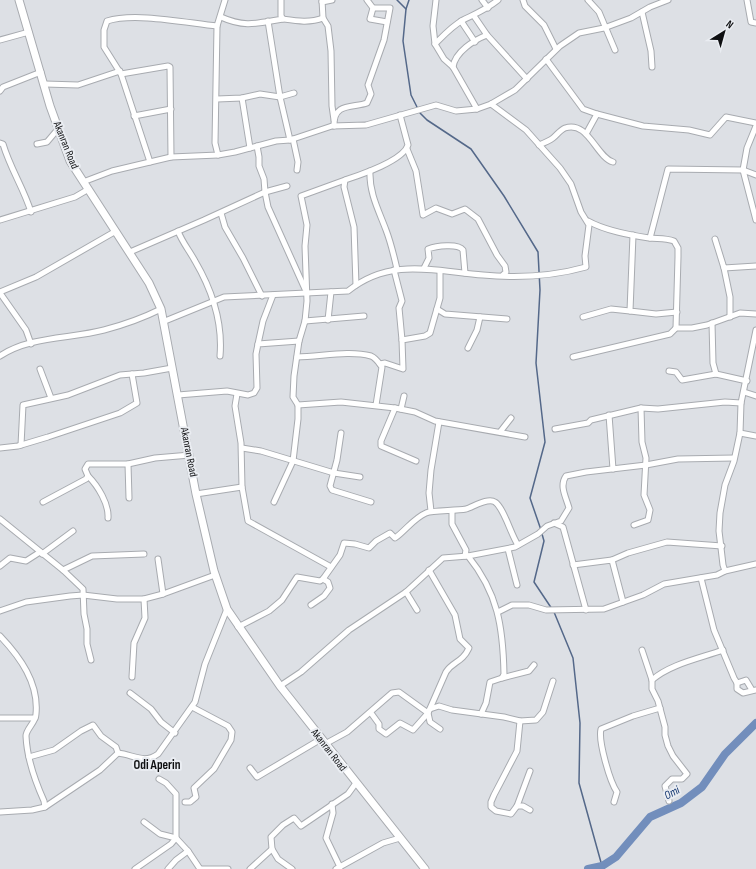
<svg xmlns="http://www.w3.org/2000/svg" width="756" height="869" font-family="'Sofia Sans Condensed',sans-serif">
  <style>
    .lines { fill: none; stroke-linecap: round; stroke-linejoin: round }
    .stream { stroke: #546889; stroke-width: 1.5 }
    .river { stroke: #728ebc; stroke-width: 8 }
    .street-casing { stroke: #a8abb0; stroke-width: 7 }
    .secondary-casing { stroke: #a8abb0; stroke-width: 9 }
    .street { stroke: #fff; stroke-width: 5 }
    .secondary { stroke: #fff; stroke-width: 7 }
    .labels { text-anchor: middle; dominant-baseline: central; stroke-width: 4; stroke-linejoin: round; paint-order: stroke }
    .street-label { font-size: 11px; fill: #0f1012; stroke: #eaedf2 }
    .water-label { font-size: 12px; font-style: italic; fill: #183a73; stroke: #eaedf2 }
    .quarter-label { font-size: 13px; font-weight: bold; fill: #0f1012; stroke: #eaedf2 }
  </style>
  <rect width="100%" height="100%" fill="#dde0e5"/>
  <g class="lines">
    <g class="stream">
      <path d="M397,0L406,9"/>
      <path d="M409,0L406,9L403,41L411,95L420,113L427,120L471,149L504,196L538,252L540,290L536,363L545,442L530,498L541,530"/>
      <path d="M542,534L544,541L534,582L552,609"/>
      <path d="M554,612L573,658L580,723L579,783L602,866"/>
    </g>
    <path class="river" d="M588,869L602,866L616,857L650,817L681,803L702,787L725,754L756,723"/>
    <g class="street-casing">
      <g id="street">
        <path d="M322,0L323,18L328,26L331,51L332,106L334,120"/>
        <path d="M367,0L373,8L370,19L387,22"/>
        <path d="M436,0L433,26L435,44L444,59L453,67L477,109"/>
        <path d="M482,0L488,8"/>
        <path d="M523,0L525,6L544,25L556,49"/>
        <path d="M588,0L599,12L615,50"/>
        <path d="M747,0L751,22L756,23"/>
        <path d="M322,2L332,0"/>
        <path d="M642,12L651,51L652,67"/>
        <path d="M474,16L487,35L527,79"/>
        <path d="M221,17C245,28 258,23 283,19L281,16V0"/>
        <path d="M283,19C297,21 310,23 323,18"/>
        <path d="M268,21L280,97L290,140"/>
        <path d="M461,21L475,42"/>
        <path d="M0,40L29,32"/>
        <path d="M435,44C443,36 452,26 463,20C475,14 487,9 498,0"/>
        <path d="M546,59L583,109L597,114"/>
        <path d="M453,67C455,52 474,40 487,35"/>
        <path d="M121,74L168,66L170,67L171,157"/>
        <path d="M45,84L78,85L120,71"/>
        <path d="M0,91L3,87L41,72"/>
        <path d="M242,98L250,148"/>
        <path d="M217,99L242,98L260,94L280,97L294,93"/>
        <path d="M134,116L171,109"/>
        <path d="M334,126C333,102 354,108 367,103L371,94L368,85L384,40L390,8H373"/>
        <path d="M756,126L747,148L743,170L756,220"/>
        <path d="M586,134L597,114L643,126L689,130L710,135L726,117L756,123"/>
        <path d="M293,139L298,162L297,170"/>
        <path d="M0,143L3,144C10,168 24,189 31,212"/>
        <path d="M37,144L47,142L58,129"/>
        <path d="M539,145C544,143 549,141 553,138C557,135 560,130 565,128C588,120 596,157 613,162"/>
        <path d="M257,146L259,157V166L264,179L265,192L268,207L305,289"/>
        <path d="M407,149L416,171L423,215L436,208L452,214L465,209L478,219L497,255L505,266L506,272L503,275"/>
        <path d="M218,155L215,143L217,26L225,0"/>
        <path d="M150,162L121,74L104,47V30L107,21C135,12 187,23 217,26"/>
        <path d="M370,171C369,193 379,211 386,230C391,243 394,256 397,269"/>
        <path d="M83,182L112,171L171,157L218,155L235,152L276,141L290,140L332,126L366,125L436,105L456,111L477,109L491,104L515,90L560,46L579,33L604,28L631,18L650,7L668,0"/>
        <path d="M221,213L225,227L243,258L262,296"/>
        <path d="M0,220L75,197L87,190"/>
        <path d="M588,221C606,231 629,235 649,238C658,239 665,238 674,241L678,248V257L676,328"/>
        <path d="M178,231C182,242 189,250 195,261C212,290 223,321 220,356"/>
        <path d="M633,235L630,311L656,314L677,312"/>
        <path d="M650,238L668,169L743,170L756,175"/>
        <path d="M715,239L724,268L756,266"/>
        <path d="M130,252L204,220L265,192L287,186"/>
        <path d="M424,268L429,258L428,249C436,246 458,243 463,250L465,273"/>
        <path d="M724,268L730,297V317"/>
        <path d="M394,270L402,301L399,308L402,340"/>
        <path d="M356,285L354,227L344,187L345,180C360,175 403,161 408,145L400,115"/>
        <path d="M0,292L36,277L116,231"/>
        <path d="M0,293L26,330L31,344"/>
        <path d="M437,309L445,314L507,319"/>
        <path d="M583,317L611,309L630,311"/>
        <path d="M328,320L331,292"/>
        <path d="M165,321L224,297L348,291C390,257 434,271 483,275C516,278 554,276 586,267L585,256L589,225L581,212L571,184L560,168L526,130L491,104"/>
        <path d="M305,321L364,316"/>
        <path d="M712,323L713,363L716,374"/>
        <path d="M258,344L263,321L273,295"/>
        <path d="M468,348L477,330L480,317"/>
        <path d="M0,356C30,336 70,339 104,330C123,325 143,318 161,309"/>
        <path d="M297,357C320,357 348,350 371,356C376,358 379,363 382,367L376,405"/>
        <path d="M573,357L670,334L676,328H692L707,325L740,313L756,314"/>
        <path d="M380,364L385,363L403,369L402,340L425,336L430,333L440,298V271"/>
        <path d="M40,369L51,398"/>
        <path d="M669,371L676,372L682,380L716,374L747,381"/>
        <path d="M744,392L756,396"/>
        <path d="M237,394L235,406L241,443L242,487L248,521L331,567"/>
        <path d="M178,395L227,391L248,395L254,393L257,388L256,354L258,344L299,341"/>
        <path d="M298,405L341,402L395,408L415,412L435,421L525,437"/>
        <path d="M395,408L381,441V446L416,461"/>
        <path d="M401,409L404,396"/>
        <path d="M609,415L613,469"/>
        <path d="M555,429L588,423L591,420L641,408L658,409L725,402L741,403"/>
        <path d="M500,432L511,418"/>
        <path d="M341,433L337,460L330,486L332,490L371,502"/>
        <path d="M740,433L756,436"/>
        <path d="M21,445L23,405L68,395L120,375L144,373L172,368"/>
        <path d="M0,448L18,446L48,437L120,413L137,403L132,374"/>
        <path d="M242,448L261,451L334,473L360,477"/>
        <path d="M128,464L129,498"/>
        <path d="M88,476C98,486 109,504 108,518"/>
        <path d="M196,494L242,487"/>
        <path d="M43,502L86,479L88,476L85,469L88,464H128L155,458L190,455"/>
        <path d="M274,502L293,461L298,419V405L293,397L294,376L299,341L305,321L307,301L305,246L307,225L301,196L345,180"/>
        <path d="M431,511L429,493L431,470L439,422"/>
        <path d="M452,511V524L466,550L465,556"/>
        <path d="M0,519L63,570L83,589L84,614L87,629V644L91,660"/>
        <path d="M554,523L563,527L586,610"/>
        <path d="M634,525L648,520L650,510L644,495L646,458L642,442L641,408"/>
        <path d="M508,549L517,585"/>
        <path d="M42,554L73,531"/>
        <path d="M468,556C498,593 503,627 504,674L502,678L490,682L486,703L481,714"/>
        <path d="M158,559L163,594"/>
        <path d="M612,560L628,553L667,542L722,546"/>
        <path d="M573,565L612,560L623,602"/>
        <path d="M0,566L10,558L26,561L40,552"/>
        <path d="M63,570L92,556L144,554"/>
        <path d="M429,570L455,615L460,639L469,648C462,663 453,661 446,672L428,713L430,722L440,729"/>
        <path d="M725,571L723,565L719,531L720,513L725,485L734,461L740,433L741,403L756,330"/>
        <path d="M701,578L714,630L734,678L737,683L746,680L752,690"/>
        <path d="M406,592L417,610"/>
        <path d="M311,605L324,596L330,588L328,582L323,579"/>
        <path d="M0,611L26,602L70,596L83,595L117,599H144L163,594L215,575"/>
        <path d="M498,612L512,605H529L546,610L604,609L643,595L664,584L717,575L725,571L756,564"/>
        <path d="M238,627L269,611L282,600L297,577L320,581L323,579L340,555L344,543L355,544L369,548L376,541L390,533L395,538C405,531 414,518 426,513C432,510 455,511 466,509C473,507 488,497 495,502C504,508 511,535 518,545"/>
        <path d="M0,636C20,657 39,683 36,714C36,722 26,729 26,736C27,759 35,781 44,801L45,807"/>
        <path d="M642,650L652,680V689L658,701L665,727V735L668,746L673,756L687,774L682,779H672L665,786L669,801"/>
        <path d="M132,677L134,643L145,618L144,599"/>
        <path d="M502,678L529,671L534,665"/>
        <path d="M652,680C670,664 701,658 723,650"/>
        <path d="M737,683V689L743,693L756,690"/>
        <path d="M280,686L301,672L349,630L406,592L443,558L468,556L515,547L538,534L547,526L561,521L569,508C566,497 559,486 566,476L586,472L646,465L678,459L734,458"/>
        <path d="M130,693L151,709L161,722L175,733"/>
        <path d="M430,709L439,706L452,710L504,717L520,721L536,720L543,712L553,681"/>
        <path d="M0,718H35"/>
        <path d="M520,721L517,751L494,795L491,802V807L496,811L511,814L517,806L530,771"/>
        <path d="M325,744L347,732L392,693L399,692L428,713L413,730L400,723L386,734L379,729V724L371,713"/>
        <path d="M29,757L54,750L81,731L93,725L101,736L116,747L118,753"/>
        <path d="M250,768L257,777L321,739"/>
        <path d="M185,802H190L196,797L194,788L214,769L231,740L232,732L228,726L192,707"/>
        <path d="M614,802L617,792C610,782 598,741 601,729L633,716L660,708"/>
        <path d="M332,804L333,813L326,838L340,867"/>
        <path d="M517,806H523L530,810"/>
        <path d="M0,812L32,810L45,807L100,770L118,753C134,755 144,764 158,754L195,702L205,664L227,609"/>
        <path d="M144,822L160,834L176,838L188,851L200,869"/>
        <path d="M135,869L171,844L176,838V794L166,783L159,779"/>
        <path d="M168,869L176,860L188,851"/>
        <path d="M200,869H228"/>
        <path d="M250,869L272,849"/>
        <path d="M292,869L278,859L272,849L271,837L283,825L294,818L301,826L348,794L356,783"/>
        <path d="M336,869L383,843L400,838"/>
      </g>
    </g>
    <g class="secondary-casing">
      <path id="secondary" d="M19,0L50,106L70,161L149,283L161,309L196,494L214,571L227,609L280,686L425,869"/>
    </g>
    <use href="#street" class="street"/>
    <use href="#secondary" class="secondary"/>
  </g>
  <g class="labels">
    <g class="street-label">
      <text transform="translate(66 145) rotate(68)">Akanran Road</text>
      <text transform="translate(189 452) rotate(79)">Akanran Road</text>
      <text transform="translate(329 750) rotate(52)">Akanran Road</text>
    </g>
    <g class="water-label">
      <text transform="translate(672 793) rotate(-28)">Omi</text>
    </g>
    <g class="quarter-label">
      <text x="157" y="765">Odi Aperin</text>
    </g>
  </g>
  <g transform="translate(724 32) rotate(37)" stroke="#eaedf2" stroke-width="3" paint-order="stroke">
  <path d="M0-3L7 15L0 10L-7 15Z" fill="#0f1012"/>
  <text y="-6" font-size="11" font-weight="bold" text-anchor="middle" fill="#0f1012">N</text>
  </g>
</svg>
